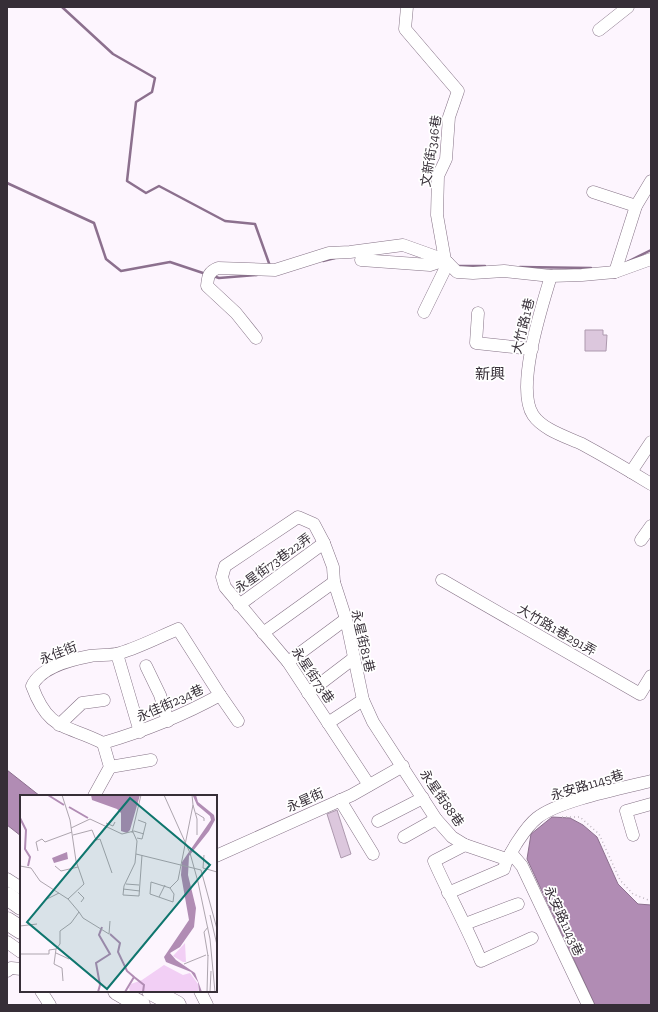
<svg xmlns="http://www.w3.org/2000/svg" width="658" height="1012" font-family="'Zilla Slab','Noto Sans TC',serif">
  <style>
    .water { fill: #b18cb4; stroke: #8c708e }
    .lines { fill: none; stroke-linecap: round; stroke-linejoin: round }
    .stream { stroke: #8c708e; stroke-width: 2.5 }
    .building { fill: #dcc7dd; stroke: #ad99ae }
    .minor-casing { stroke: #857286; stroke-width: 13 }
    .highway-casing { stroke: #857286; stroke-width: 19 }
    .path { stroke: #beb6bf; stroke-width: 1.5; stroke-dasharray: 1 3; stroke-linecap: butt }
    .minor { stroke: #fff; stroke-width: 12 }
    .highway { stroke: #fff; stroke-width: 18 }
    .labels { text-anchor: middle; dominant-baseline: central; stroke-width: 3.5; stroke-linejoin: round; paint-order: stroke }
    .street-label { font-size: 13px; fill: #362e37; stroke: #fff }
    .quarter-label { font-size: 15px; fill: #362e37; stroke: #fff }
    .inset-river { fill: none; stroke: #b18cb4; stroke-width: 2 }
    .inset-road { fill: none; stroke: #ada5ae; stroke-width: 1 }
    .view { fill: #0f766e; fill-opacity: 0.15; stroke: #0f766e; stroke-width: 2 }
    .inset-edge { fill: none; stroke: #362e37; stroke-width: 2 }
  </style>
  <rect width="100%" height="100%" fill="#fdf5fe"/>
  <g class="water">
    <path d="M7,770L40,796H21V836L7,825Z"/>
    <path d="M552,817L570,818L583,825L597,837L618,884L638,904L651,905V1005H595L527,859L531,834Z"/>
  </g>
  <g class="lines">
    <g class="stream">
      <path d="M62,7L113,54L155,78L152,92L136,102L127,181L146,193L159,186L225,221L255,224L270,266"/>
      <path d="M7,183L94,223L106,259L121,271L170,262L206,274"/>
      <path d="M323,261L335,258"/>
      <path d="M627,262L651,250"/>
      <path d="M456,266H485"/>
      <path d="M520,267L591,268"/>
      <path d="M213,276L219,278L257,275"/>
    </g>
  </g>
  <g class="building">
    <path d="M585,330H603V335H607L606,351H585Z"/>
    <path d="M337,810L351,854L341,858L327,814Z"/>
  </g>
  <g class="lines">
    <g class="minor-casing">
      <g id="minor">
        <path d="M407,7L405,29L458,91L449,117L446,159L438,176L437,215L445,260L457,272L473,273L504,271L551,276L582,275L615,272L651,259"/>
        <path d="M599,30L628,7"/>
        <path d="M593,192L636,206"/>
        <path d="M361,260L430,265L445,260"/>
        <path d="M615,272L636,206L651,181"/>
        <path d="M551,276C542,306 515,388 533,415C543,430 567,437 582,444C606,457 628,470 651,484"/>
        <path d="M424,312L448,263"/>
        <path d="M478,313L476,343L532,349"/>
        <path d="M256,338L236,313L207,286C208,277 208,272 218,268L275,270L329,253L350,252L403,245L445,260"/>
        <path d="M631,472L651,442"/>
        <path d="M641,540L651,526"/>
        <path d="M442,580L640,694L651,676"/>
        <path d="M239,605L324,543"/>
        <path d="M263,633L334,582"/>
        <path d="M117,654L140,732"/>
        <path d="M288,662L346,619"/>
        <path d="M146,666L160,695L168,721"/>
        <path d="M308,693L354,658"/>
        <path d="M220,695L238,721"/>
        <path d="M328,723L363,700"/>
        <path d="M59,725L82,703L104,700"/>
        <path d="M110,767L151,760"/>
        <path d="M369,785L288,662L225,587L222,577L225,566L298,517L314,524L324,543L333,567L334,582L346,619L363,700L373,722L436,819L452,837L465,845L506,859"/>
        <path d="M94,796L110,767L103,743C66,724 49,732 32,686C41,667 69,660 90,656C100,654 110,656 120,653C140,647 159,637 178,629L220,695C182,716 144,731 103,743"/>
        <path d="M340,800L373,854"/>
        <path d="M378,821L423,798"/>
        <path d="M633,835L626,811L651,804"/>
        <path d="M404,837L436,819"/>
        <path d="M465,845L434,861C449,895 467,927 481,961L532,938"/>
        <path d="M511,853L522,866L588,1005"/>
        <path d="M216,856L352,795L403,766"/>
        <path d="M7,879L21,888"/>
        <path d="M448,893L504,869C506,859 511,853 516,844C522,835 528,825 537,818C557,801 623,788 651,781"/>
        <path d="M465,924L518,904"/>
        <path d="M7,942L21,952"/>
        <path d="M7,971L11,968L21,969"/>
        <path d="M41,991L50,1005"/>
        <path d="M200,991L207,1005"/>
      </g>
    </g>
    <g class="highway-casing">
      <g id="highway">
        <path d="M7,896L21,906"/>
        <path d="M7,921L21,930"/>
        <path d="M117,991L141,1005"/>
        <path d="M151,991L177,1005"/>
      </g>
    </g>
    <path class="path" d="M562,817H580L599,834L620,880L633,894L651,901"/>
    <use href="#minor" class="minor"/>
    <use href="#highway" class="highway"/>
  </g>
  <g class="labels">
    <g class="street-label">
      <text transform="translate(431 151) rotate(-81)">文新街346巷</text>
      <text transform="translate(523 326) rotate(-76)">大竹路1巷</text>
      <text transform="translate(273 563) rotate(-36)">永星街73巷22弄</text>
      <text transform="translate(557 630) rotate(30)">大竹路1巷291弄</text>
      <text transform="translate(363 641) rotate(77)">永星街81巷</text>
      <text transform="translate(58 653) rotate(-21)">永佳街</text>
      <text transform="translate(313 675) rotate(56)">永星街73巷</text>
      <text transform="translate(170 703) rotate(-24)">永佳街234巷</text>
      <text transform="translate(587 785) rotate(-17)">永安路1145巷</text>
      <text transform="translate(442 798) rotate(55)">永星街88巷</text>
      <text transform="translate(305 800) rotate(-24)">永星街</text>
      <text transform="translate(564 921) rotate(65)">永安路1143巷</text>
    </g>
    <g class="quarter-label">
      <text x="490" y="374">新興</text>
    </g>
  </g>
  <g transform="translate(20 795)">
    <rect width="197" height="197" fill="#fdf5fe"/>
    <path d="M165,148L166,167H163L153,161ZM144,170L163,180L170,178L178,189V197H110L109,193L111,189L122,185Z" fill="#f2cff5"/>
    <path d="M71,0H120L110,35L107,38L101,36V18L97,14L72,5ZM176,0L178,7L194,20L195,25L189,36L169,61L168,80L176,113L174,132L160,152L150,158L156,165L175,178L182,197H179L178,187L171,177L146,167L144,162L169,125L161,80L162,67L191,25L190,21L177,10L173,1ZM47,57L48,64L34,68L32,63Z" fill="#b18cb4"/>
    <path class="inset-river" d="M28,0L44,10M49,12L68,23M0,23L6,35L5,54L10,62L8,71M90,139L100,148L98,157L107,176L114,182L105,197M114,182L124,190L123,197M78,197L80,190L76,168L90,159L79,140L82,132"/>
    <path class="inset-road" d="M42,0L50,25L56,66L64,89L48,104M144,0L170,58L178,87L190,144L195,197M173,10L177,24V40M176,18L184,23V26M86,28L93,31L95,27M51,33L70,24L102,39L114,36L124,39M113,37L117,46L115,68L104,91L103,100L119,101L122,60M112,38L121,0M53,40L72,35L76,45L80,44L92,78M117,43L122,44L126,28L118,25M18,56L16,47L22,44L25,47L52,37M116,59L181,75L197,134M184,60L183,73L197,77M0,71L11,73L20,86L48,104L59,117L51,128L40,136V149L36,154L29,155V159H0M35,71L41,76L58,72M106,89L119,90M150,93L131,87L130,99L153,107L154,99L150,93L158,85L173,10L172,0M103,94L120,96M58,97L64,103L61,107M139,102L145,90M25,105L39,98M59,117L63,123L89,139L90,126M190,120L197,150M0,131L17,129M36,154L34,169L42,173L43,186M36,158L49,164M188,161L184,137L188,132M164,169L186,160M187,197L188,160M190,197L191,176"/>
    <path class="view" d="M110,3L190,70L87,194L7,127Z"/>
    <rect width="197" height="197" class="inset-edge"/>
  </g>
  <rect width="658" height="1012" fill="none" stroke="#362e37" stroke-width="16"/>
</svg>
